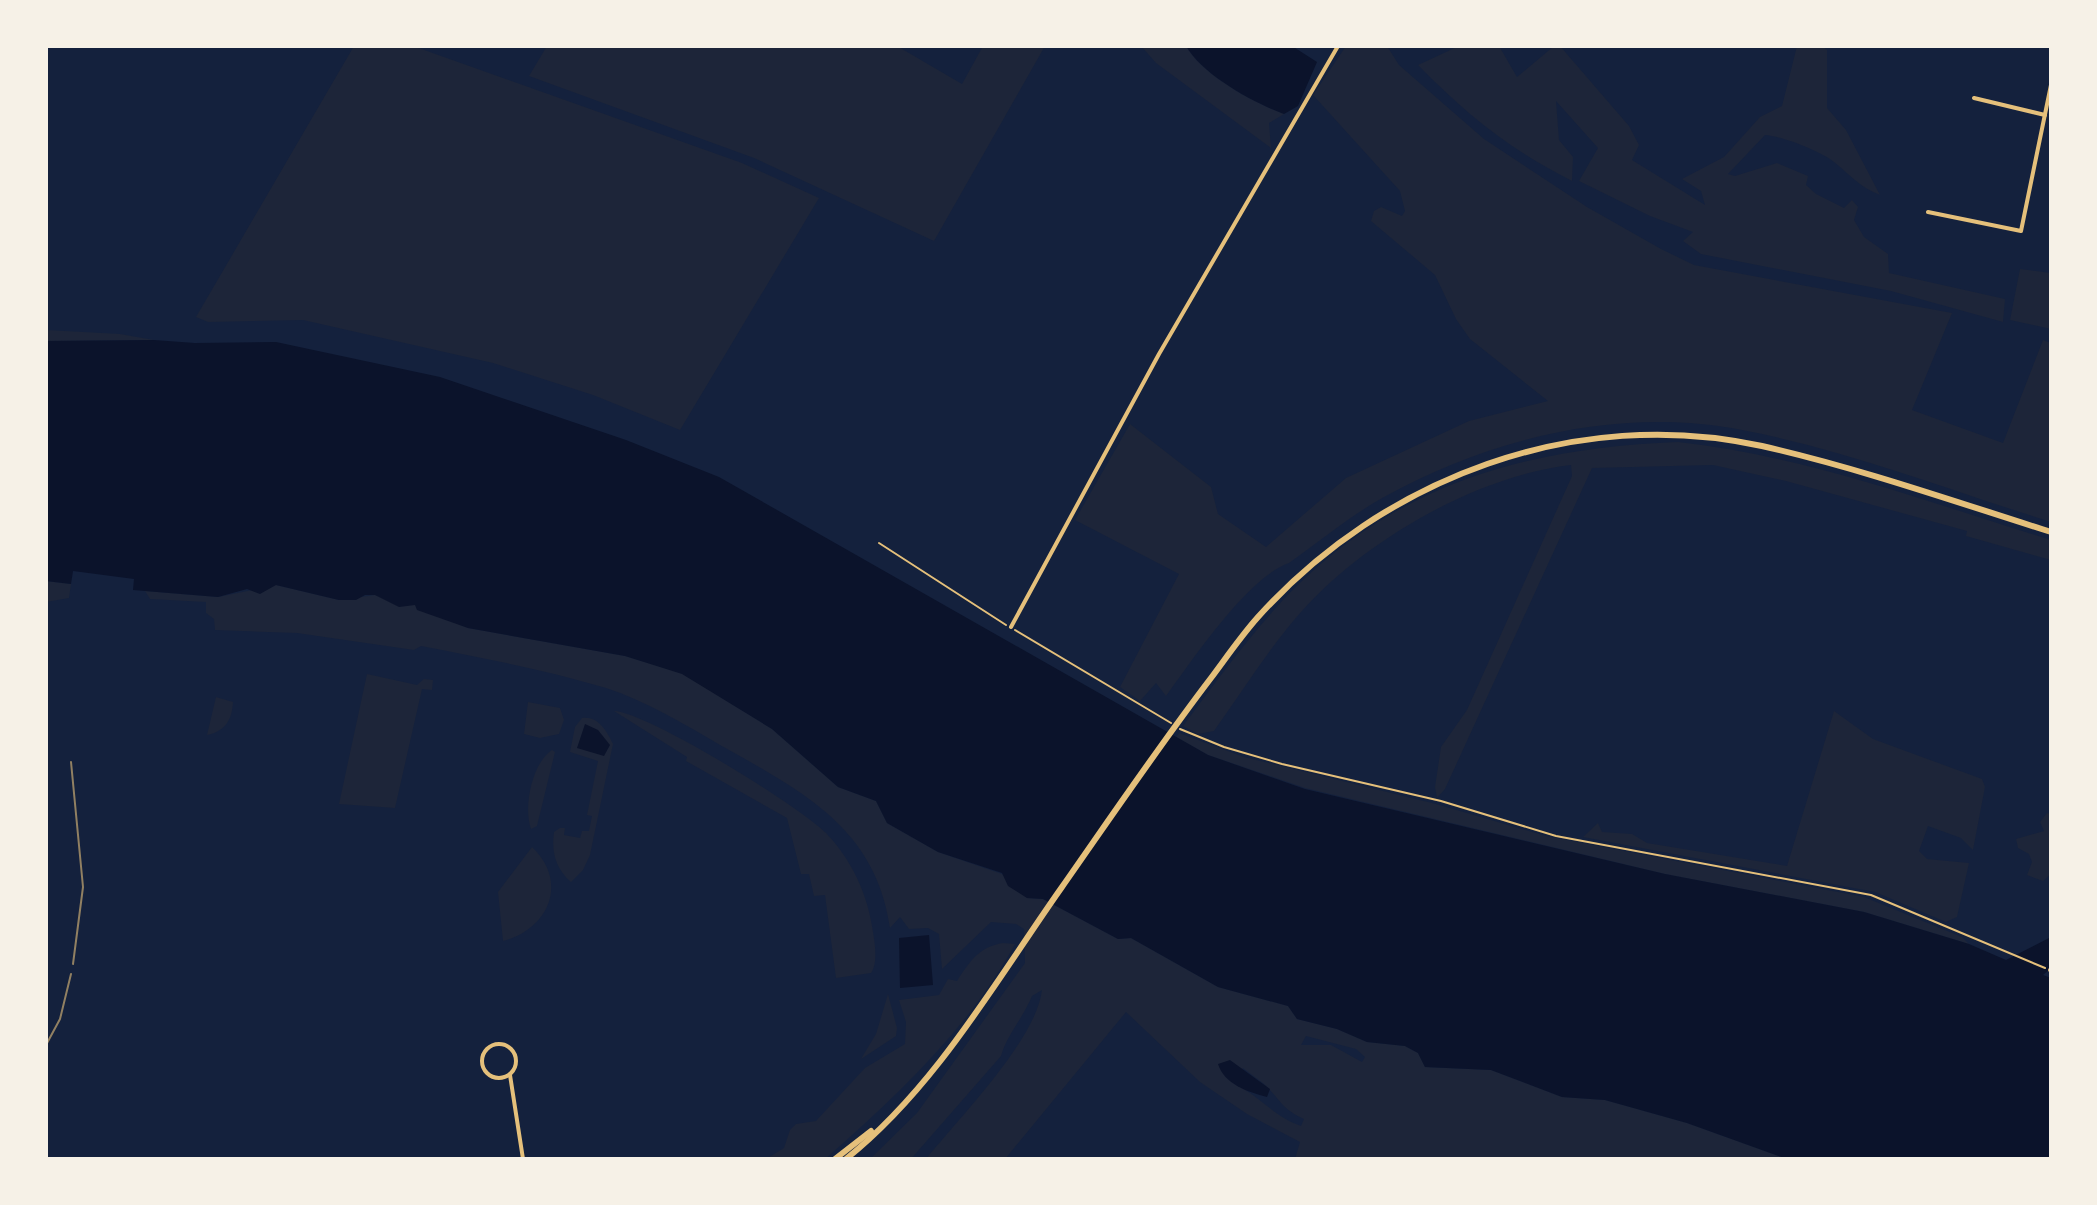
<svg xmlns="http://www.w3.org/2000/svg" width="2097" height="1205" font-family="Manrope,sans-serif">
  <style>
    .green { fill: #1d2539; fill-rule: evenodd }
    .water { fill: #0b132b }
    .lines { fill: none; stroke-linecap: round; stroke-linejoin: round }
    .path { stroke: #e5c07b; stroke-width: 2 }
    .minor { stroke: #e5c07b; stroke-width: 4 }
    .primary { stroke: #e5c07b; stroke-width: 6 }
    .rail { stroke: #918062; stroke-width: 2 }
  </style>
  <rect width="100%" height="100%" fill="#14213d"/>
  <g class="green">
    <path d="M354,46H413L742,163L819,198L680,430L593,395L493,363L303,320L208,322L196,317Z"/>
    <path d="M547,46H897L962,84L983,46H1045L934,241L754,158L529,76Z"/>
    <path d="M1141,46H1186C1203,75 1252,102 1284,114L1269,123L1271,148L1156,63Z"/>
    <path d="M1346,46H1387L1399,65L1484,139L1587,207L1661,249L1694,265L1952,313L1912,410L2003,443L2043,340L2051,343V522C1949,490 1847,450 1742,430C1621,406 1490,438 1384,497C1350,516 1320,541 1289,563C1248,577 1193,659 1166,696L1156,683L1140,701L1120,687L1179,574L1075,520L1130,424L1211,487L1218,514L1266,547L1346,478L1469,421L1548,401L1470,339L1456,319L1435,275L1371,221L1374,211L1381,207L1402,216L1405,211L1400,191L1313,95Z"/>
    <path d="M1459,46H1499L1517,77L1554,46H1560L1629,126L1639,145L1632,160L1705,205L1701,191L1682,179L1724,157L1760,117L1782,106L1797,46H1822L1827,50V108L1846,130L1880,195C1861,188 1850,175 1834,162C1822,152 1782,136 1765,135L1728,174L1735,176L1777,163L1808,176L1806,185L1816,194L1844,208L1852,200L1858,207L1854,220L1864,237L1888,254L1889,273L2005,299L2003,322L1891,291L1701,254L1683,241L1693,232L1650,216L1579,181L1598,148L1556,101L1559,140L1573,157L1572,181C1509,149 1467,115 1418,65Z"/>
    <path d="M2020,269L2051,273V329L2010,320Z"/>
    <path d="M46,330L120,334L154,340L46,341Z"/>
    <path d="M1678,442C1806,456 1928,502 2051,540V560L1966,536L1967,531L1786,481L1713,465L1592,468L1445,789L1437,798L1435,787L1441,747L1467,710L1572,476L1571,465C1476,476 1364,541 1301,612C1269,648 1242,692 1214,731L1198,734L1183,726C1212,687 1241,647 1273,611C1383,488 1519,448 1678,442Z"/>
    <path d="M46,581L71,584L69,598L46,602Z"/>
    <path d="M276,585L339,600L375,595L415,605L468,628L625,656L682,673L772,729L838,787L876,801L887,823L938,852L1002,874L1027,898L1043,899L1118,939L1131,938L1218,987L1288,1006L1297,1019L1337,1029L1367,1042L1405,1046L1418,1053L1425,1067L1491,1070L1562,1097L1605,1100L1687,1123L1787,1159H1295L1300,1142L1247,1114L1200,1082L1126,1012L1005,1159H926C959,1118 1036,1040 1042,990L1032,996C1023,1018 1007,1035 1001,1056L911,1159H870L917,1113L1025,963L1024,929L1016,924L991,922L942,969L939,934L928,928L909,929L900,917L890,928C876,827 800,790 720,745C684,724 646,701 606,688C546,670 483,658 421,646L414,650L297,633L215,630L214,619L206,613V602L150,599L145,591L218,597ZM1306,1036L1356,1049L1365,1057L1362,1062L1331,1045H1301ZM1243,1068C1251,1075 1262,1081 1269,1089C1282,1103 1284,1110 1304,1119L1301,1126C1274,1117 1259,1095 1234,1084Z"/>
    <path d="M367,674L417,685L424,679L433,680L432,690L422,689L395,808L339,804Z"/>
    <path d="M216,697L233,702C232,719 226,731 207,735Z"/>
    <path d="M528,702L560,708L564,720L559,734L540,738L524,734Z"/>
    <path d="M614,711C647,712 801,807 826,833C852,860 868,895 873,932C875,944 878,963 871,973L836,978L825,895L814,896L809,874H801L787,818L686,761L687,757Z"/>
    <path d="M1834,711L1873,739L1982,779L1985,787L1973,850L1961,838L1928,826L1919,851L1927,859L1969,863L1957,917L1946,922L1875,892L1583,837L1598,823L1602,832L1632,834L1647,843L1787,866Z"/>
    <path d="M582,718C598,716 607,731 613,744L590,855L583,870L571,882C556,869 551,852 554,832L560,828H565L564,835L580,838L582,831H589L592,816L587,815L598,761L570,752L575,727Z"/>
    <path d="M1179,733L1244,757L1436,804L1546,836L1864,897L1962,937L1969,944L1864,912L1665,874L1305,788L1208,755L1176,737Z"/>
    <path d="M552,750L555,752L537,826L531,829C523,807 532,763 552,750Z"/>
    <path d="M2047,813L2051,814V874L2043,881L2027,875L2032,862L2029,854L2018,848L2016,839L2044,831L2040,822Z"/>
    <path d="M532,847C569,882 549,929 503,941L498,892Z"/>
    <path d="M1003,943L1015,944C969,1028 897,1096 825,1159H766L784,1148L790,1130L796,1124L816,1121L865,1068L905,1044L906,1022L899,1000L939,995L948,979L957,981C970,961 979,947 1003,943Z"/>
    <path d="M888,994L897,1028L896,1036L861,1059L876,1034Z"/>
  </g>
  <g class="water">
    <path d="M1186,46H1292L1317,62L1298,106L1284,114C1252,102 1203,75 1186,46Z"/>
    <path d="M154,340L195,343L276,342L440,377L626,440L719,477L1208,755L1305,789L1665,874L1864,912L1969,944L2006,960L2051,937V968L2043,975L2051,978V1159H1787L1687,1123L1605,1100L1562,1097L1491,1070L1425,1067L1418,1053L1405,1046L1367,1042L1337,1029L1297,1019L1288,1006L1218,987L1131,938L1118,939L1043,899L1027,898L1008,886L1002,873L938,852L887,823L876,801L838,787L772,729L682,674L625,656L468,628L417,610L415,605L399,607L375,595H365L356,600H339L276,585L260,594L247,589L218,597L133,590L134,579L73,571L71,584L46,581V341Z"/>
    <path d="M585,724L598,730L610,745L604,756L577,748Z"/>
    <path d="M929,935L933,985L900,988L899,938Z"/>
    <path d="M1230,1060L1270,1089L1267,1097C1248,1092 1224,1084 1218,1064Z"/>
  </g>
  <g class="lines">
    <g class="path">
      <path d="M879,543L1006,625"/>
      <path d="M1015,630L1171,723"/>
      <path d="M1180,729L1224,747L1282,764L1441,801L1556,836L1871,895L2045,968"/>
    </g>
    <g class="minor">
      <path d="M1974,98L2045,115"/>
      <path d="M1928,212L2021,231L2051,85"/>
      <path d="M1011,627L1159,354L1338,46"/>
      <path d="M2050,970H2051"/>
      <circle cx="499" cy="1061" r="17"/>
      <path d="M510,1075L523,1159"/>
    </g>
    <g class="primary">
      <path d="M835,1159L871,1131"/>
      <path d="M846,1159C936,1087 997,979 1062,887C1111,817 1159,746 1211,678C1226,658 1241,636 1258,617C1383,478 1576,405 1762,446C1859,468 1956,502 2051,532"/>
    </g>
    <g class="rail">
      <path d="M71,762L83,887L73,964"/>
      <path d="M46,1045L60,1019L71,974"/>
    </g>
  </g>
  <rect width="2097" height="1205" fill="none" stroke="#f6f1e7" stroke-width="96"/>
</svg>
